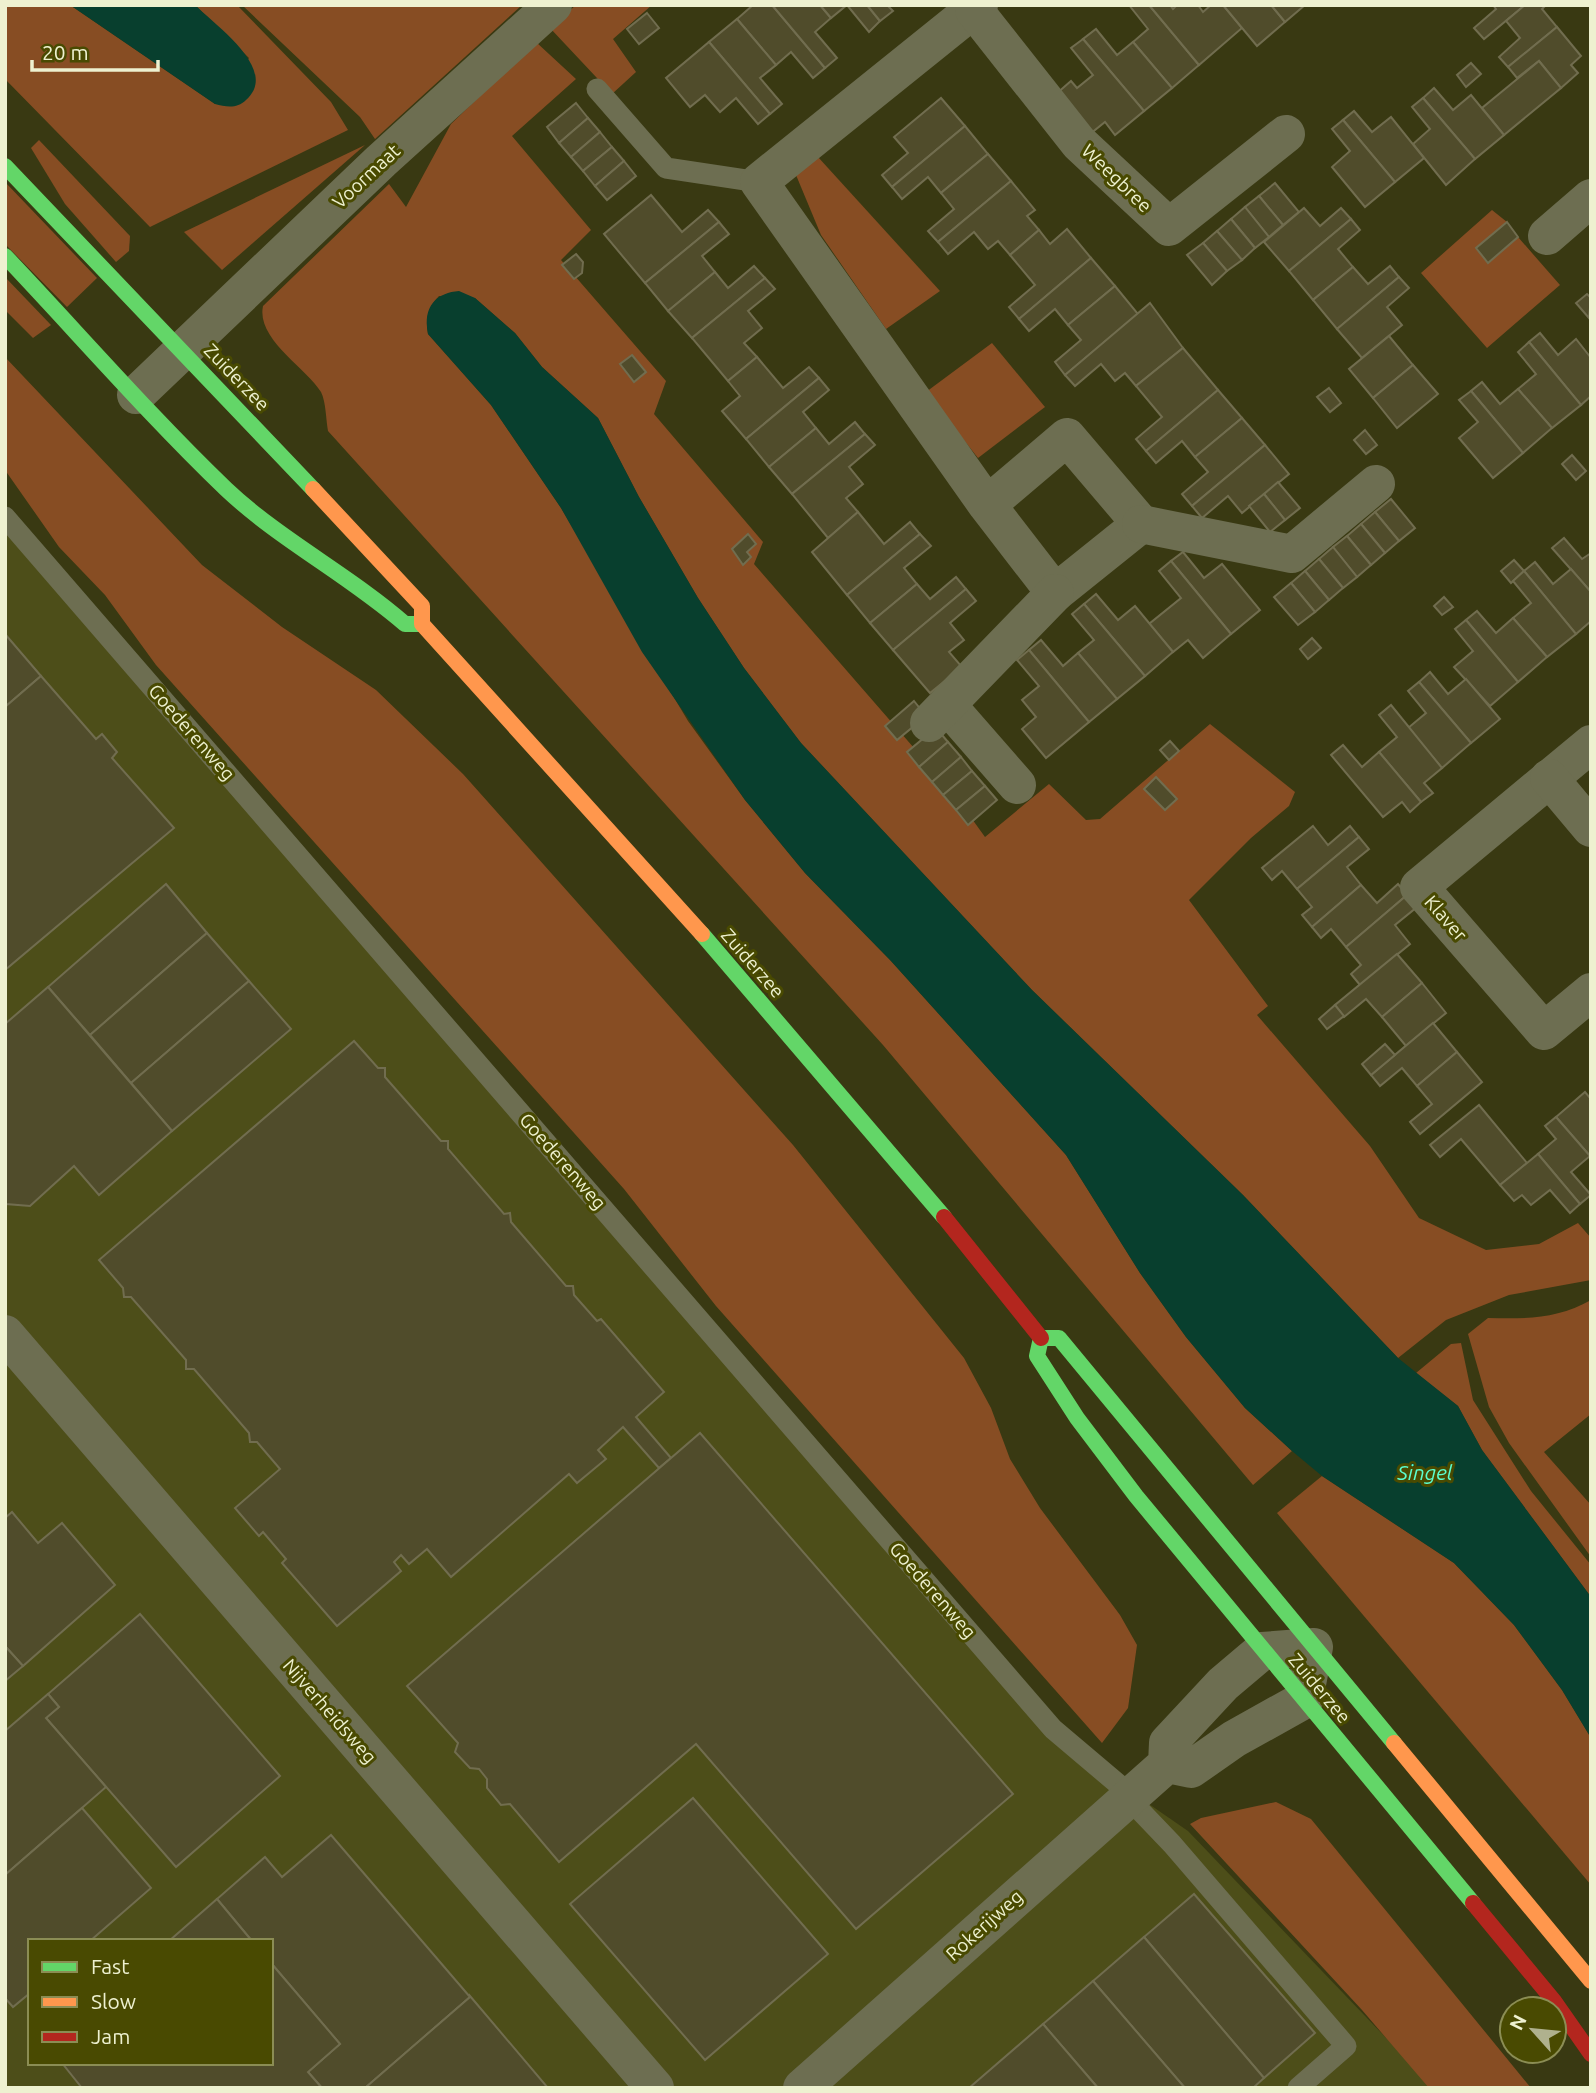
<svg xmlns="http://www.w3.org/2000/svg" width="1596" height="2093" font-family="Ubuntu,sans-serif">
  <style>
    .built { fill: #4d4e19; fill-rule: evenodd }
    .green { fill: #874d23 }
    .water { fill: #083f2e }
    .building { fill: #504c2b; stroke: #716d4f; stroke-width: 2 }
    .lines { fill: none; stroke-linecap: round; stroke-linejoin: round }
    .lane { stroke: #6d6e51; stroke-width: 21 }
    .street { stroke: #6d6e51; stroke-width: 38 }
    .fast { stroke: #63d668; stroke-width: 16 }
    .slow { stroke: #ff974d; stroke-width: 16 }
    .jam { stroke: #b3261e; stroke-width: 16 }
    .labels { text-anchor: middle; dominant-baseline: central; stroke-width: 6; stroke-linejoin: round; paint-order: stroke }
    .street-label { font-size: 19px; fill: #eef1d0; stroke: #494a01 }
    .water-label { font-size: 21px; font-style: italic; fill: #5bfecf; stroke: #494a01 }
  </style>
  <rect width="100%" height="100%" fill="#393912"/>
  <path class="built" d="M5,504L1104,1773L1188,1831L1434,2088H5ZM30,1941H271V2063H30Z"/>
  <g class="green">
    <path d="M5,5H70L215,104L249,58L195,5H237L331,102L348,130L150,227L5,79Z"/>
    <path d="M242,5H522L375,139L360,117Z"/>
    <path d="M576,5H652L613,39L636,72L612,94L550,28Z"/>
    <path d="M536,42L576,79L512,136L591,230L561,260L666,381L654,414L763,542L754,564L954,794L985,837L1049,784L1086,820L1100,819L1210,724L1295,792L1289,806L1251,838L1189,900L1268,1006L1257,1015L1370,1146L1419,1218L1486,1250L1539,1244L1578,1223L1591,1238V1280L1509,1295L1446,1320L1398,1358L1243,1195L1032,990L801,743L744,668L698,598L639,497L598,418L542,367L515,333L475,298L439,296C428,307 425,319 428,334L491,405L561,508L688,721L745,800L805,873L891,961L1066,1155L1140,1273L1186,1337L1245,1408L1292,1451L1253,1485L883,1045L328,431C326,420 326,402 321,392C306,368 256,339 263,306L389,184L406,207L451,124Z"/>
    <path d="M39,140L130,236L129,251L116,262L65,204L31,148Z"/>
    <path d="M365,145L222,270L184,232Z"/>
    <path d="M818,157L940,291L886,329L821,235L796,175Z"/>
    <path d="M5,182L97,278L67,307L5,244Z"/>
    <path d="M1492,210L1507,222L1476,248L1488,262L1518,237L1560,285L1487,348L1421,273Z"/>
    <path d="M5,277L51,325L33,338L5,310Z"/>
    <path d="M992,343L1045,407L978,458L926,392Z"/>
    <path d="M5,357L202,565L282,627L376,690L463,774L793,1145L964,1358L991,1408L1010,1459L1040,1508L1120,1615L1137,1645L1128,1708L1102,1743L716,1306L624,1189L156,665L105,595L59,547L5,470Z"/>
    <path d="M1591,1300V1414L1544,1452L1591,1505V1557L1509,1443L1489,1407L1468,1334L1488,1318C1525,1319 1558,1319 1591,1300Z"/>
    <path d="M1461,1343L1473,1400L1531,1491L1591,1565V1597L1482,1450L1458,1406L1416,1373L1451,1344Z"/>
    <path d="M1322,1476L1454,1563L1514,1625L1562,1690L1591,1738V1885L1277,1513Z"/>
    <path d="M1276,1802L1311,1819L1531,2088H1429L1362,2010L1190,1824L1201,1818Z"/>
  </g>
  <g class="water">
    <path d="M70,5H195C216,26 280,70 246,100C237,109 226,107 215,104Z"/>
    <path d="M459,291L475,298L515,333L542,367L598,418L639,497L698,598L744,668L801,743L1032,990L1243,1195L1398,1358L1458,1406L1482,1450L1591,1597V1738L1562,1690L1514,1625L1454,1563L1322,1476L1292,1451L1245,1408L1186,1337L1140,1273L1066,1155L891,961L805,873L745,800L642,652L561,508L491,405L428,334C423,310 433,293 459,291Z"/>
  </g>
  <g class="building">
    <path d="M753,5H772L825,68L813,78L791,52L776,65L737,19Z"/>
    <path d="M772,5H820L831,18L815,32L837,58L825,68Z"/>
    <path d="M820,5H867L880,21L869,32L847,5L831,18Z"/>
    <path d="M867,5H887L893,11L880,21Z"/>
    <path d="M1129,5H1149L1199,65L1172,88L1133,42L1148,29Z"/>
    <path d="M1149,5H1170L1173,9L1177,5H1198L1203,12L1211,5H1223L1242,28L1199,65Z"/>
    <path d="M1223,5H1271L1285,22L1257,46Z"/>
    <path d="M1271,5H1305L1285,22Z"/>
    <path d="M1493,5H1525L1484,39L1474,28L1496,9Z"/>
    <path d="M1525,5H1546L1542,9L1557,27L1508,67L1499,57L1520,38L1506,21Z"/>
    <path d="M647,13L659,28L639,44L627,29Z"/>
    <path d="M737,19L776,65L760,78L782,104L770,114L709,42Z"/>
    <path d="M1557,27L1581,56L1571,65L1578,73L1561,88L1539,61L1517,78L1508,67Z"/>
    <path d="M1096,29L1117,55L1133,42L1172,88L1144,111L1083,39Z"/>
    <path d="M1083,39L1144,111L1115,135L1105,122L1090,134L1056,94L1071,81L1077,88L1093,75L1071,48Z"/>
    <path d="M709,42L770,114L758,124L736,98L720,112L705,95L690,107L666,78Z"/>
    <path d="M1539,61L1561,88L1504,135L1482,108Z"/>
    <path d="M1471,63L1481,74L1466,87L1457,75Z"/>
    <path d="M1434,88L1453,110L1471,95L1504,135L1475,159L1423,98Z"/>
    <path d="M941,98L965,126L892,187L882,175L908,153L894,137Z"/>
    <path d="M1423,98L1475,159L1446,185L1413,144L1430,129L1412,107Z"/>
    <path d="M576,103L588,118L559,143L547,127Z"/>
    <path d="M1354,111L1372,132L1391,117L1424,158L1395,182L1343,120Z"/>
    <path d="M588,118L600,132L571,157L559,143Z"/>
    <path d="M1343,120L1395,182L1365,207L1332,167L1350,151L1332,129Z"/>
    <path d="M965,126L988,154L941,193L928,177L902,199L892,187Z"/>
    <path d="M600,132L612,147L583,171L571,157Z"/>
    <path d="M612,147L624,161L595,186L583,171Z"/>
    <path d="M988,154L1011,181L938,242L928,231L954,209L941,193Z"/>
    <path d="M624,161L636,176L607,200L595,186Z"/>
    <path d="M1011,181L1035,210L1027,216L1039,230L1010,255L998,241L988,249L974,232L948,254L938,242Z"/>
    <path d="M1275,183L1299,212L1283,225L1259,196Z"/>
    <path d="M651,195L682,232L708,210L719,222L645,283L604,234Z"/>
    <path d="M1259,196L1283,225L1269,237L1245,207Z"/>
    <path d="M1245,207L1269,237L1255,248L1231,219Z"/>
    <path d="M1304,208L1320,226L1341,208L1351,219L1289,271L1264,242Z"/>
    <path d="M1231,219L1255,248L1242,260L1217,231Z"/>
    <path d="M1351,219L1360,230L1338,249L1353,267L1313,300L1289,271Z"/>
    <path d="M719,222L729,234L702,256L715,272L668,311L645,283Z"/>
    <path d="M1507,222L1518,237L1488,263L1476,248Z"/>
    <path d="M1067,229L1091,258L1019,319L1009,307L1035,285L1010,255L1039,230L1050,244Z"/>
    <path d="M1217,231L1242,260L1227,271L1203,243Z"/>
    <path d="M1203,243L1227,271L1212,285L1187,255Z"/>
    <path d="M576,254L583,262L582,273L574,279L562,265Z"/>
    <path d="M1091,258L1115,286L1068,325L1055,309L1029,331L1019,319Z"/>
    <path d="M754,266L765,278L692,338L668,311L715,272L728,288Z"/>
    <path d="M1390,266L1399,277L1337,329L1313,300L1353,267L1368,284Z"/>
    <path d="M1399,277L1409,288L1387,307L1402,325L1362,358L1337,329Z"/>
    <path d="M765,278L775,289L748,311L762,328L744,343L757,357L728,381L692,338Z"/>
    <path d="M1115,286L1138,314L1065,375L1055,362L1081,340L1068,325Z"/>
    <path d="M1587,294L1591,298L1589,318L1576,303Z"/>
    <path d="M1150,303L1183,348L1136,386L1125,373L1115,381L1101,364L1075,386L1065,375Z"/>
    <path d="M1540,333L1558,355L1576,339L1591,358V396L1581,405L1529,342Z"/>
    <path d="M1389,336L1413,365L1373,398L1349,369Z"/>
    <path d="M1529,342L1581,405L1552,428L1518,389L1536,374L1518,352Z"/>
    <path d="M1183,348L1218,390L1146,451L1136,439L1162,417L1136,386Z"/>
    <path d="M632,355L646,372L634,382L620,364Z"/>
    <path d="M757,357L783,388L809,367L819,378L746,439L722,411L740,396L728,381Z"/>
    <path d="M1413,365L1438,394L1397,428L1373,398Z"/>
    <path d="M819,378L829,390L803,412L816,428L769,467L746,439Z"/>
    <path d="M1482,382L1500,404L1518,389L1552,428L1523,453L1471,391Z"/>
    <path d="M1329,388L1341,403L1330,412L1317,397Z"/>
    <path d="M1218,390L1242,418L1195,457L1182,441L1156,463L1146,451Z"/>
    <path d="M1471,391L1523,453L1493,478L1459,438L1478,422L1459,400Z"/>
    <path d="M1242,418L1265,445L1192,506L1182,494L1208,472L1195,457Z"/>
    <path d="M855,422L865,434L792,494L769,467L816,428L829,444Z"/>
    <path d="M1365,430L1377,445L1366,454L1354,440Z"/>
    <path d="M865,434L875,445L849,467L863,484L846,498L858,512L828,538L792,494Z"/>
    <path d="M1265,445L1289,474L1242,513L1228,496L1202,518L1192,506Z"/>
    <path d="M1572,455L1586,471L1576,480L1562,464Z"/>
    <path d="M1278,482L1300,508L1285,520L1264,494Z"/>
    <path d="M1264,494L1285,520L1270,532L1249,506Z"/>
    <path d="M1391,499L1415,528L1399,541L1375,512Z"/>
    <path d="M858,512L884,544L910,522L920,534L847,595L812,552Z"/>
    <path d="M1375,512L1399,541L1385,553L1361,524Z"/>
    <path d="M1361,524L1385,553L1371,565L1347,536Z"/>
    <path d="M748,534L756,544L747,552L751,557L743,565L732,549Z"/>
    <path d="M920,534L931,546L904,568L917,584L870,623L847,595Z"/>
    <path d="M1347,536L1371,565L1357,577L1333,547Z"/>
    <path d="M1564,538L1582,559L1591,553V592L1552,548Z"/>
    <path d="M1333,547L1357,577L1343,588L1319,559Z"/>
    <path d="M1183,552L1204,578L1222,564L1260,610L1231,634L1171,561Z"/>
    <path d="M1319,559L1343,588L1329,600L1305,571Z"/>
    <path d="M1514,560L1524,571L1511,583L1501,571Z"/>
    <path d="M1171,561L1231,634L1203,658L1188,640L1173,652L1149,624L1181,598L1159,571Z"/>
    <path d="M1535,562L1553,584L1571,569L1591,592V621L1576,634L1524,571Z"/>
    <path d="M1305,571L1329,600L1315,612L1291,583Z"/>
    <path d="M1524,571L1576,634L1547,657L1513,618L1531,603L1513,581Z"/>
    <path d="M956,577L966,589L893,650L870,623L917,584L930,599Z"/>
    <path d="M1291,583L1315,612L1298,625L1274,597Z"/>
    <path d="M966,589L976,601L950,623L964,640L949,652L962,667L930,693L893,650Z"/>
    <path d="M1096,594L1118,620L1135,606L1173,652L1145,676L1084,604Z"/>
    <path d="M1444,597L1453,607L1442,615L1434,606Z"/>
    <path d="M1084,604L1145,676L1117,699L1078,653L1094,640L1072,614Z"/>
    <path d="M1477,611L1496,633L1513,618L1547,657L1518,682L1466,620Z"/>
    <path d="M1466,620L1518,682L1490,706L1454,667L1473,651L1455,629Z"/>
    <path d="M5,634L41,676L5,707Z"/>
    <path d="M1312,638L1321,648L1308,659L1300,649Z"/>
    <path d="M1041,640L1063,666L1078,653L1117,699L1089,722L1029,650Z"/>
    <path d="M1029,650L1089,722L1046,758L1022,729L1036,717L1022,700L1039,686L1017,660Z"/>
    <path d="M1430,672L1448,694L1466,679L1500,719L1471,743L1419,682Z"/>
    <path d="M41,676L96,739L102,734L117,752L112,758L174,828L5,970V707Z"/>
    <path d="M1419,682L1471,743L1442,768L1408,728L1426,713L1408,691Z"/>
    <path d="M914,701L926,716L897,740L885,726Z"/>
    <path d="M1391,705L1442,768L1424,783L1433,793L1421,802L1379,752L1397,737L1379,715Z"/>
    <path d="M936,728L948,742L919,767L907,752Z"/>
    <path d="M1170,741L1179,751L1169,760L1160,750Z"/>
    <path d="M948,742L961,757L932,782L919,767Z"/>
    <path d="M1343,745L1362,767L1379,752L1421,802L1410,812L1402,802L1383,817L1331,755Z"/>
    <path d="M961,757L972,771L943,795L932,782Z"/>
    <path d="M972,771L985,786L956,810L943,795Z"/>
    <path d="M1156,777L1177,799L1165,810L1144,789Z"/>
    <path d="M985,786L997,800L968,825L956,810Z"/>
    <path d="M1313,826L1328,845L1350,826L1359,837L1297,889L1282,871L1272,880L1262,868Z"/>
    <path d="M1359,837L1369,849L1347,867L1361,885L1312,927L1302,915L1312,907L1297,889Z"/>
    <path d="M166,884L207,933L90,1035L48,987Z"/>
    <path d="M1398,884L1407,895L1346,947L1331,929L1321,938L1312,927L1361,885L1377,903Z"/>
    <path d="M1407,895L1417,907L1395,925L1410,944L1360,985L1351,974L1361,965L1346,947Z"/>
    <path d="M207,933L249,981L131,1083L90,1035Z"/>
    <path d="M1397,954L1422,983L1382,1017L1366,999L1344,1017L1335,1005Z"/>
    <path d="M249,981L291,1029L172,1131L131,1083Z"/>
    <path d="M1422,983L1446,1013L1406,1046L1382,1017Z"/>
    <path d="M48,987L172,1131L99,1195L74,1166L30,1206L6,1204L5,1024Z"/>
    <path d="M1335,1005L1344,1016L1327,1029L1319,1019Z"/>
    <path d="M1433,1023L1457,1052L1417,1086L1402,1068L1380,1086L1371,1075Z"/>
    <path d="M354,1041L378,1068H385V1077L441,1141H448V1149L504,1214L510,1213L511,1222L566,1286H573L574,1295L597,1321L601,1319L664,1392L636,1417L671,1458L659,1468L623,1427L598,1450L606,1459L577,1483L569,1474L451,1577L427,1549L409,1564L401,1555L394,1562L401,1571L337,1626L282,1563L286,1559L263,1532L259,1536L235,1508L280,1469L257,1442H250L249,1433L194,1369H186V1360L131,1297H124L123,1288L99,1260Z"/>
    <path d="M1385,1044L1395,1055L1371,1075L1362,1064Z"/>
    <path d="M1457,1052L1482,1082L1420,1134L1410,1122L1432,1104L1417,1086Z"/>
    <path d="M1585,1092L1591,1099L1590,1156L1556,1117Z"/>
    <path d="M1479,1105L1527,1163L1500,1185L1461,1139L1440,1157L1430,1145Z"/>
    <path d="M1556,1117L1590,1156L1571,1172L1591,1195L1580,1204L1538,1154L1556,1139L1545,1126Z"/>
    <path d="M1538,1154L1580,1204L1570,1213L1550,1190L1531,1205L1522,1195L1514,1201L1500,1185Z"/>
    <path d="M700,1433L1013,1794L856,1929L696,1744L559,1862L510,1804L501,1805L487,1788V1779L479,1769L470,1768L455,1752L458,1743L407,1686Z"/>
    <path d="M12,1512L38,1543L62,1523L115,1585L23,1666L5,1646V1518Z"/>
    <path d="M140,1614L280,1776L176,1867L46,1718L59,1707L48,1694Z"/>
    <path d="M5,1646L23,1666L5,1681Z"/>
    <path d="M48,1694L59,1707L46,1718L106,1787L5,1875V1731Z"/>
    <path d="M693,1798L828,1954L705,2060L570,1904Z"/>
    <path d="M82,1808L151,1888L90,1941H30V1993L13,2007L5,1998V1875Z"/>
    <path d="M331,1835L470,1997L365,2088H322L308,2072L340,2044L271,1963V1941H252L217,1899L265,1857L282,1877Z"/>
    <path d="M1194,1894L1315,2033L1264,2078L1144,1937Z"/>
    <path d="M217,1899L252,1941H169Z"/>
    <path d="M1144,1937L1264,2078L1253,2088H1185L1093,1981Z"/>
    <path d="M271,1963L340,2044L308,2072L322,2088H82L62,2063H271Z"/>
    <path d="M1093,1981L1185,2088H1098L1043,2024Z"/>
    <path d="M470,1996L548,2088H365L470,1997Z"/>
    <path d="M1043,2024L1098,2088H969Z"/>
  </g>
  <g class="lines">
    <g class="lane">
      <path d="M597,89L666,168L759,182"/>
      <path d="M5,517L1053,1729L1131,1795"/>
      <path d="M1128,1798L1172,1844L1346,2046L1298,2088"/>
    </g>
    <g class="street">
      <path d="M979,5L759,182L987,505L1055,593L1141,524L1067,437L987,505"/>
      <path d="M974,10L1079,143L1169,227L1286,134"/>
      <path d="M1547,236L1591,198"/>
      <path d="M136,395L381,161L553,5"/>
      <path d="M1141,524L1292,554L1376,484"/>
      <path d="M948,706L1017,785"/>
      <path d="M929,723L1055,593"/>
      <path d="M1591,744L1419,887L1544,1031L1591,992"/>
      <path d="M1549,778L1591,828"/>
      <path d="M5,1334L655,2088"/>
      <path d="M802,2088L1167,1764L1168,1743L1223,1684L1262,1651L1314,1647L1304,1700L1234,1739L1191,1769L1167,1764"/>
    </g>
    <g class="fast">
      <path d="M5,166L313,489"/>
      <path d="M5,256C78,333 149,415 226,489C280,540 349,575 405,624H422"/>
      <path d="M702,934L944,1217"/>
      <path d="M1041,1338L1037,1356L1077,1418L1136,1496L1473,1903"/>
      <path d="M1041,1338H1059L1394,1743"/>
    </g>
    <g class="slow">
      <path d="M313,489L422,606V624L702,934"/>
      <path d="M1394,1743L1591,1981"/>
    </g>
    <g class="jam">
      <path d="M944,1217L1041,1338"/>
      <path d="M1473,1903L1554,2001L1591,2054"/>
    </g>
  </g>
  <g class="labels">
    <g class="street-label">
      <text transform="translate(366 176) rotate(-43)">Voormaat</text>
      <text transform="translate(1117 178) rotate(44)">Weegbree</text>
      <text transform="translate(237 377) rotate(46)">Zuiderzee</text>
      <text transform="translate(192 732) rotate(49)">Goederenweg</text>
      <text transform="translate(1446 918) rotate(49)">Klaver</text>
      <text transform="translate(753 963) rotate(49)">Zuiderzee</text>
      <text transform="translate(563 1161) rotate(49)">Goederenweg</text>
      <text transform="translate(933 1590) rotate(49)">Goederenweg</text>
      <text transform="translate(1320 1688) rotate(50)">Zuiderzee</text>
      <text transform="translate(330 1711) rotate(49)">Nijverheidsweg</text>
      <text transform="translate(984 1925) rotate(-42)">Rokerijweg</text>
    </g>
    <g class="water-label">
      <text x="1425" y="1472">Singel</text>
    </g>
  </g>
  <rect width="1596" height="2093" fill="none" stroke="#eef1d0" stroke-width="14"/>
  <rect x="28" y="1939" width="245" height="126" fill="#494a01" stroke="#8b8d54" stroke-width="2"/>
  <rect x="42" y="1962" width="35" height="10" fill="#63d668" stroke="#8b8d54" stroke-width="2"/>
  <text x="91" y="1974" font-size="21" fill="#eef1d0">Fast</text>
  <rect x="42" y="1997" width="35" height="10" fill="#ff974d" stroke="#8b8d54" stroke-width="2"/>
  <text x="91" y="2009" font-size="21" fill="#eef1d0">Slow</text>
  <rect x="42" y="2032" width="35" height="10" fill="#b3261e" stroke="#8b8d54" stroke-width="2"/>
  <text x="91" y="2044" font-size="21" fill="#eef1d0">Jam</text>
  <g transform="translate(1533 2030) rotate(297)"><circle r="33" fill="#494a01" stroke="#8b8d54" stroke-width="2"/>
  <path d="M0-5L12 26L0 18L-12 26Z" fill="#afb18e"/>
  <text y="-10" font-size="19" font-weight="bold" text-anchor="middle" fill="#eef1d0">N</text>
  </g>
  <path d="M32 60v10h126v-10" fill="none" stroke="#eef1d0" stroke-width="3.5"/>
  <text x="42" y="60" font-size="21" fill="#eef1d0" stroke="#494a01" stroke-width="5" paint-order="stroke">20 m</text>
</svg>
